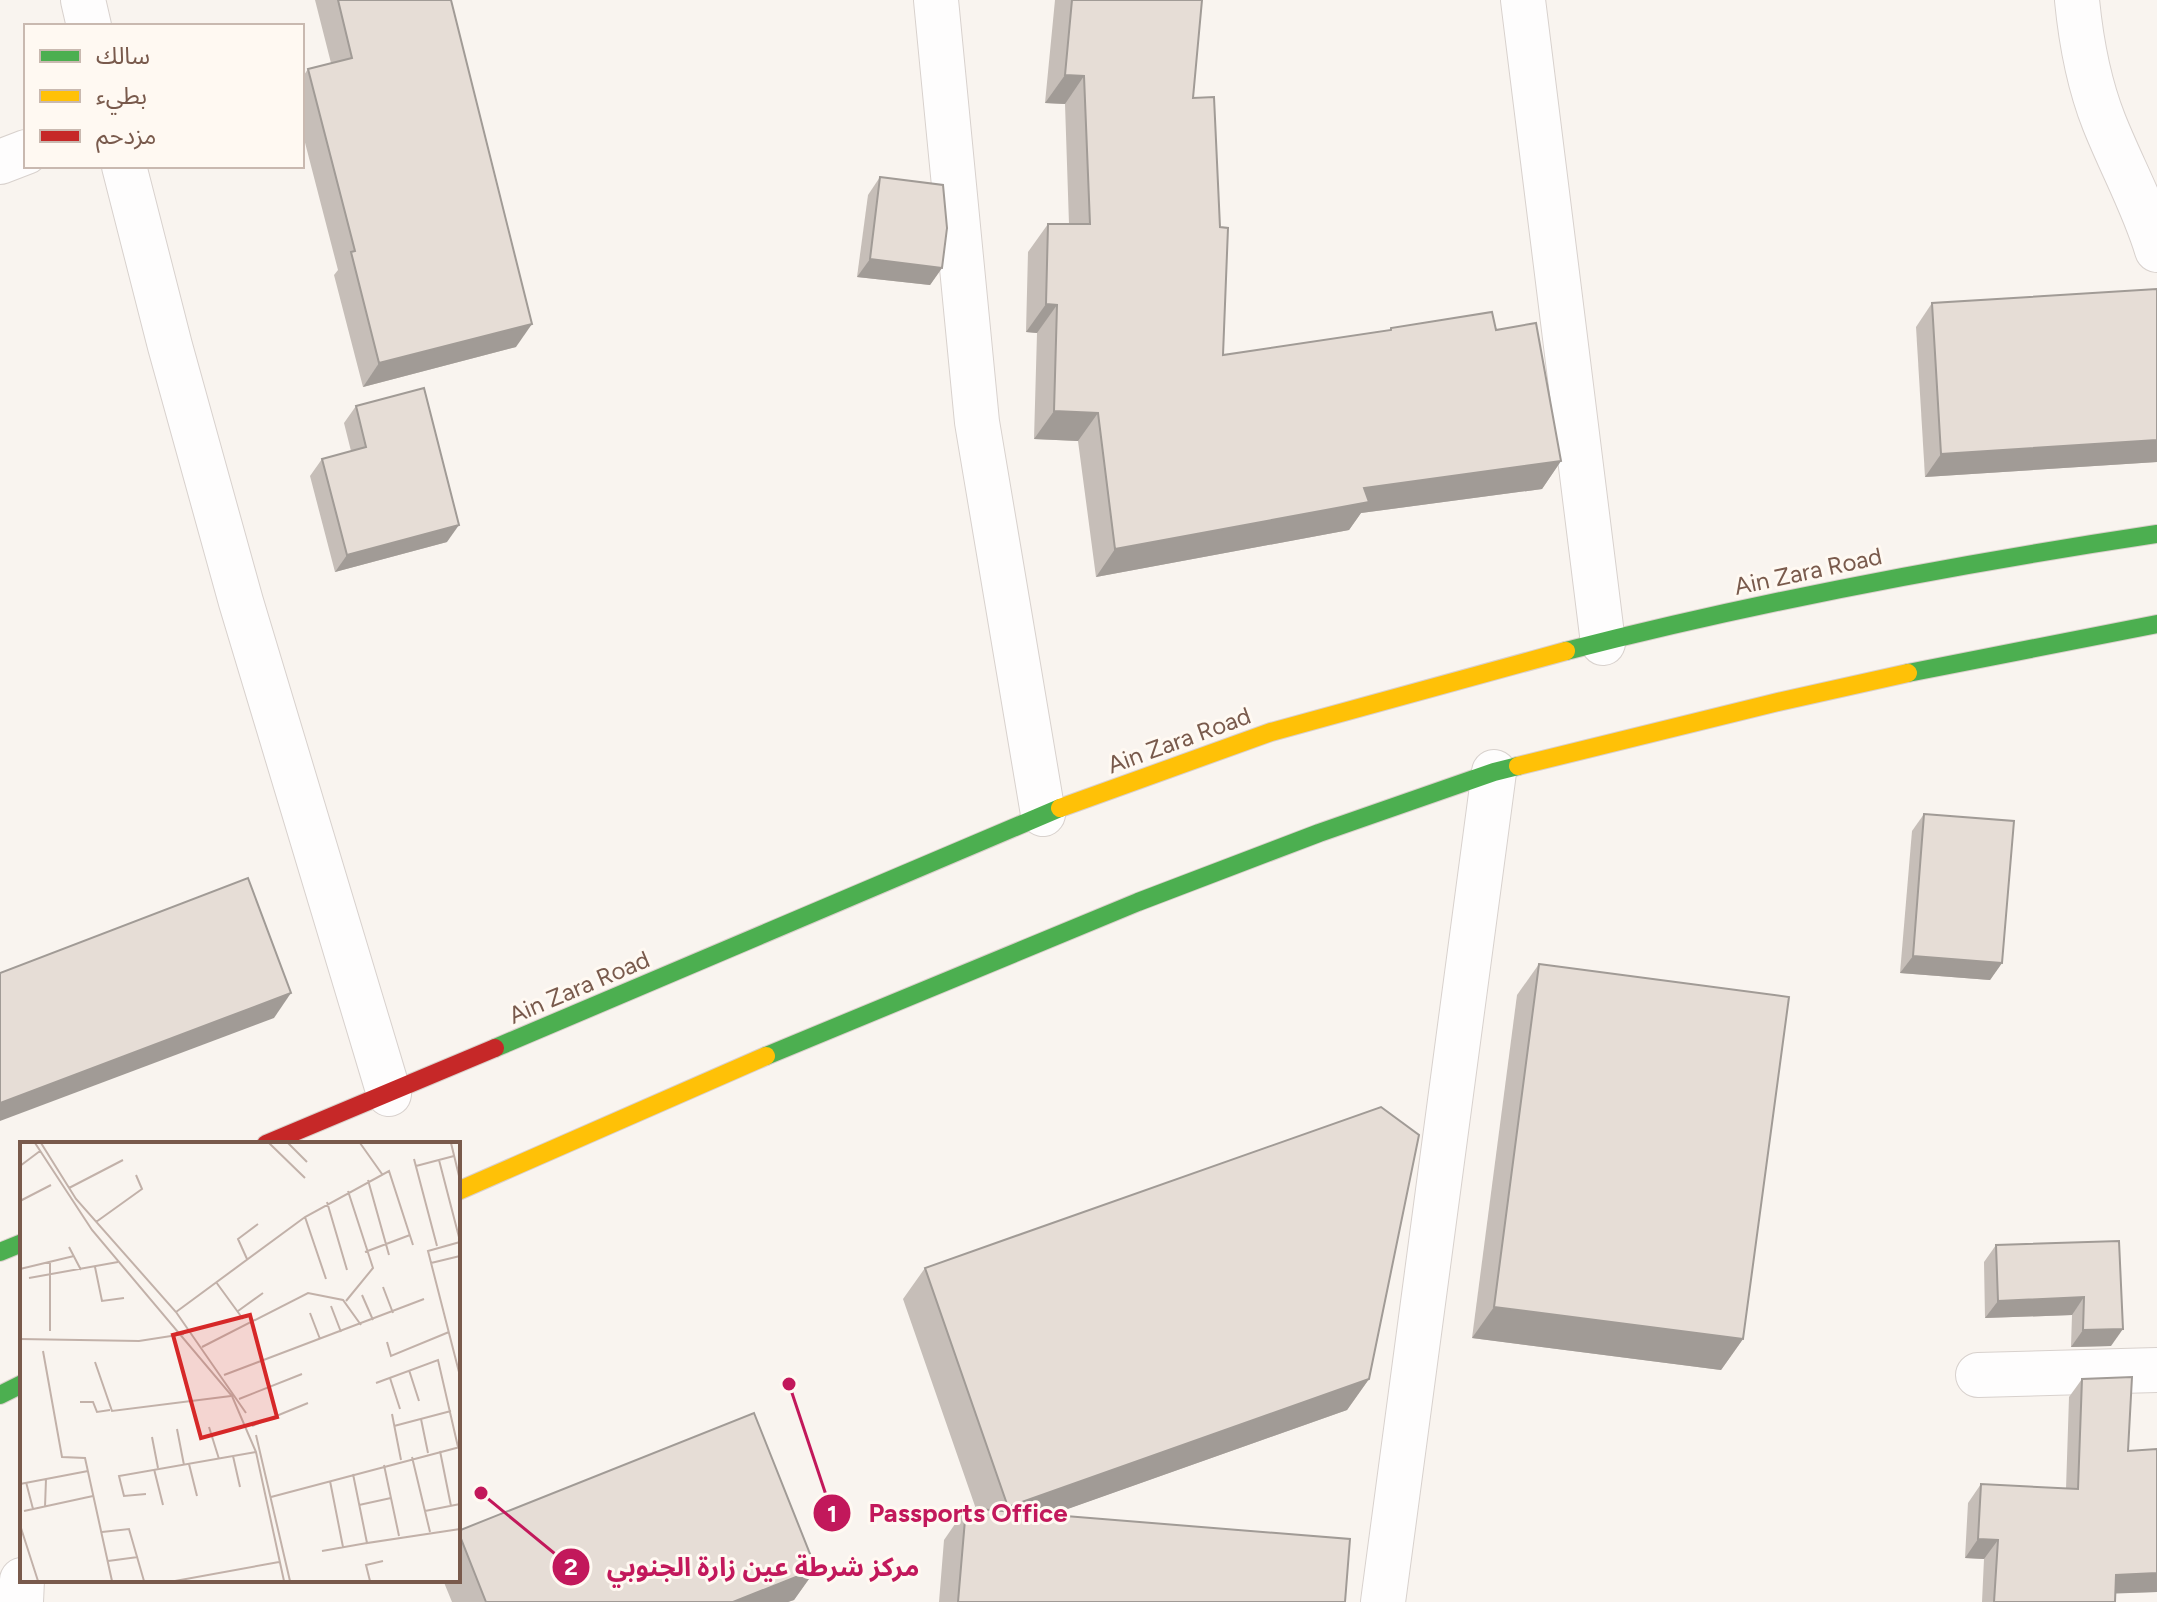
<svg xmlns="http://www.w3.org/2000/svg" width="2157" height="1602" font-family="Figtree,'Noto Sans Arabic',sans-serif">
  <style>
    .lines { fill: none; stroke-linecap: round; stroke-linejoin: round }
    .street-casing { stroke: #d8d1cd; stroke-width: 46 }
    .fast-casing { stroke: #dad0cb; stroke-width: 20 }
    .slow-casing { stroke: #dad0cb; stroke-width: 20 }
    .jam-casing { stroke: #dad0cb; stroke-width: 20 }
    .street { stroke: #fefdfd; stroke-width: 44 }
    .fast { stroke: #4caf50; stroke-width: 18 }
    .slow { stroke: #ffc107; stroke-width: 18 }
    .jam { stroke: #c62828; stroke-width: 18 }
    .wall { fill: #c6beb8 }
    .shaded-wall { fill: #a19b96 }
    .building { fill: #e6ddd6; stroke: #a19b96; stroke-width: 2 }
    .labels { text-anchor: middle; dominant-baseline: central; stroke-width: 6; stroke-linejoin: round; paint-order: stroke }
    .street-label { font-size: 24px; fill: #795a4c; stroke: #fff9f2 }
    .inset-road { fill: none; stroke: #c2b1a9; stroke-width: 2 }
    .view { fill: #d62828; fill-opacity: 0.15; stroke: #d62828; stroke-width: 4 }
    .inset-edge { fill: none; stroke: #795a4c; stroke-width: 4 }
    .leader { fill: none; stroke: #c2185b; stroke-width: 3 }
    .callout-dot { fill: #c2185b; stroke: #fff9f2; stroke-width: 3 }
    .mark-label { font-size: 24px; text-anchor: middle; font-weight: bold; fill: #fff }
    .callout-label { font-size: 26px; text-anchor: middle; font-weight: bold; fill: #c2185b; stroke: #fff9f2; stroke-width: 6; stroke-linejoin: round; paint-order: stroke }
  </style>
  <rect width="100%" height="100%" fill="#f9f4ef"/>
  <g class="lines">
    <g class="street-casing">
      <g id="street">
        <path d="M83,0L89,26"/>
        <path d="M936,0L977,422L1043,814"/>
        <path d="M1523,0L1603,643"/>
        <path d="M2077,0C2081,41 2089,84 2104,122C2121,165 2144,206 2157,250"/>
        <path d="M0,162L26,152"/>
        <path d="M124,166L170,346L241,602L389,1094"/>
        <path d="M1978,1375L2157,1370"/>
        <path d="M21,1602L22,1580"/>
        <path d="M1383,1602L1494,772"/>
      </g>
    </g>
    <g class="fast-casing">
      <g id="fast">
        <path d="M1566,651C1761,601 1958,564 2157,534"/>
        <path d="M1908,673L2157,624"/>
        <path d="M495,1048L1060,808"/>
        <path d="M766,1056L1138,902L1319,833L1494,772L1518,766"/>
        <path d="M0,1252L22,1243"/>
        <path d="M0,1395L22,1384"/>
      </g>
    </g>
    <g class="slow-casing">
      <g id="slow">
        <path d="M1518,766L1778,702L1908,673"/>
        <path d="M1060,808L1271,732L1566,651"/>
        <path d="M458,1191L766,1056"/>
      </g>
    </g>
    <g class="jam-casing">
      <path id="jam" d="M266,1144L495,1048"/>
    </g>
    <use href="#street" class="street"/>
    <use href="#fast" class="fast"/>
    <use href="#slow" class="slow"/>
    <use href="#jam" class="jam"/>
  </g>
  <g class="wall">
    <path d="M315,0H451L516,347L363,387L334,275L338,270L302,131V78L308,69L331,63Z"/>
    <path d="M1055,0H1202L1193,98L1223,355L1389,331L1391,328L1496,330L1561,461L1542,489L1361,513L1349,530L1096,577L1078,441L1034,439L1037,333L1026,332L1028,252L1048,224H1069L1065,104L1045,103Z"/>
    <path d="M880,177L942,268L930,285L857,277L868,195Z"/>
    <path d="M2157,289V462L1925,477L1916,327L1932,303Z"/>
    <path d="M356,406L447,542L335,572L310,476L322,459L351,451L344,423Z"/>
    <path d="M1924,814L2002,963L1990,980L1900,973L1912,831Z"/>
    <path d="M1539,964L1743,1339L1721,1370L1472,1338L1517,995Z"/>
    <path d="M2119,1241L2111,1346L2071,1347L2072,1315L1985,1318L1984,1262L1996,1245Z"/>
    <path d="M925,1268L1369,1379L1347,1410L1050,1515L1345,1602H939L944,1540L966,1508L976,1509L903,1299Z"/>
    <path d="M2082,1379L2128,1451L2157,1449V1592L2115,1593V1602H1982L1984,1559L1965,1558L1968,1503L1981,1484L2066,1489L2069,1397Z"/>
    <path d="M458,1531L816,1569L794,1600L788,1602H452L443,1580H458Z"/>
  </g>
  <g class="shaded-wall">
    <path d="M1065,75L1084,76L1065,104L1045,103Z"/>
    <path d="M870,259L942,268L930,285L857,277Z"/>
    <path d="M1046,304L1057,305L1037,333L1026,332Z"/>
    <path d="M532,324L516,347L363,387L379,363Z"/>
    <path d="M1054,411L1098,413L1078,441L1034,439Z"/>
    <path d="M2157,440V462L1925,477L1941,454Z"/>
    <path d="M1561,461L1542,489L1361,513L1349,530L1096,577L1115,549L1364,488Z"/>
    <path d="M459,525L447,542L335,572L347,555Z"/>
    <path d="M1913,956L2002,963L1990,980L1900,973Z"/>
    <path d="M291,993L274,1018L0,1121V1103Z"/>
    <path d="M2084,1297L2072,1315L1985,1318L1998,1301Z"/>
    <path d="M1494,1307L1743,1339L1721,1370L1472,1338Z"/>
    <path d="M2123,1329L2111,1346L2071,1347L2083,1330Z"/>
    <path d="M1369,1379L1347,1410L986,1538L1008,1507Z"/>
    <path d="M1978,1539L1998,1540L1984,1559L1965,1558Z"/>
    <path d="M816,1569L794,1600L788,1602H733Z"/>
    <path d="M2157,1573V1592L2103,1594L2116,1575Z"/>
  </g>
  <g class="building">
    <path d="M338,0H451L532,324L379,363L351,252L355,251L308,69L352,58Z"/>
    <path d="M1072,0H1202L1193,98L1214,97L1220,227L1228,228L1223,355L1391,330V328L1492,312L1496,330L1536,323L1561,461L1364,488L1369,502L1115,549L1098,413L1054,411L1057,305L1046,304L1048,224H1090L1084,76L1065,75Z"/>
    <path d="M880,177L943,185L947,228L942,268L870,259Z"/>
    <path d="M2157,289V440L1941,454L1932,303Z"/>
    <path d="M424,388L459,525L347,555L322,459L366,447L356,406Z"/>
    <path d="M1924,814L2014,821L2002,963L1913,956Z"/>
    <path d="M248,878L291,993L0,1103V973Z"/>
    <path d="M1539,964L1789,997L1743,1339L1494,1307Z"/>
    <path d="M1381,1107L1419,1135L1369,1379L1008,1507L925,1268Z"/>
    <path d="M2119,1241L2123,1329L2083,1330L2084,1297L1998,1301L1996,1245Z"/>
    <path d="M2132,1377L2128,1451L2157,1449V1573L2116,1575L2115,1602H1994L1998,1540L1978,1539L1981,1484L2078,1489L2082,1379Z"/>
    <path d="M754,1413L816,1569L733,1602H486L458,1531Z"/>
    <path d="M966,1508L1350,1539L1345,1602H958Z"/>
  </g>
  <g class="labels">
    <g class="street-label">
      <text transform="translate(1808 571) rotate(-12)">Ain Zara Road</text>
      <text transform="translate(1179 740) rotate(-20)">Ain Zara Road</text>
      <text transform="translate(579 987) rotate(-23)">Ain Zara Road</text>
    </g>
  </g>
  <g transform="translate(20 1142)">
    <rect width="440" height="440" fill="#f9f4ef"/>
    <path class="inset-road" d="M15,1L72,88L212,254L236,310L264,439M21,1L56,57L156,170L226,271M249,1L285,36M268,1L287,20M340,1L362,32M431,1L440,38M394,17L417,104M419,18L440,99M0,24L20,9M396,24L434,14M348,38L369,113M49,46L103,18M0,59L31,43M307,60L327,128M285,75L306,137M76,80L122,47L116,33M440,100L408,109L440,234M49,105L61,128M345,110L390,93M227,117L218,97L238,82M30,120V189M411,121L440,114M75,125L82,159L104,156M0,127L54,114M9,136L98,120M196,140L223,177M363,145L373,171M342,153L353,178M326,159L353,126L328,49M311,164L321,190M218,169L243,151M156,170L285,75L369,29L393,103M290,171L300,197M0,197L119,199L164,192M367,200L371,214L429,190M182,205L288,151L323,158L341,183M23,209L42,315L65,316L92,439M75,220L92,269L211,254M389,228L399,259M204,233L404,157M370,236L380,267M356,241L418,218L438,305M219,257L282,232M60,260H73L77,270L90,268M372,272L381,318M401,277L408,311M232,284L288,261M374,284L431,269M189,285L199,317M157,287L164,323M236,293L270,439M132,295L138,326M420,309L431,364M213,314L220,345M392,315L410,390M169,322L177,354M364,323L379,394M134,327L143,363M333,332L347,401L440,387M310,339L323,405M6,340L13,367M0,342L68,329M126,352L104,354L99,334L236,310M251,355L440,305M339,363L371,356M25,365L26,337M4,369L73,354M405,369L440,362M0,383L18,439M82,390L109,387L124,439M302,409L347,401M88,419L118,415M155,439L259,420M350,439L346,423L363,419"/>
    <path class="view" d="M230,173L257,275L181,296L153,193Z"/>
    <rect width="440" height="440" class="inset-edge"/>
  </g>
  <path class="leader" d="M789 1384L832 1513M481 1493L571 1567"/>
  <g class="callout-dot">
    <circle cx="789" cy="1384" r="8"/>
    <circle cx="481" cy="1493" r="8"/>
    <circle cx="832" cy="1513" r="20"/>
    <circle cx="571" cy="1567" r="20"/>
  </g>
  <g class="mark-label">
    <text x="832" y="1522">1</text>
    <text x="571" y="1575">2</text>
  </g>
  <g class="callout-label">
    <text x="968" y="1522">Passports Office</text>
    <text x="763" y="1576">مركز شرطة عين زارة الجنوبي</text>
  </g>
  <rect x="24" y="24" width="280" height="144" fill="#fff9f2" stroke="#c9b9b0" stroke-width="2"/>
  <rect x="40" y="50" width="40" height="12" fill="#4caf50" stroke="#c9b9b0" stroke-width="2"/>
  <text x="96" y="64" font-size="24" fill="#795a4c">سالك</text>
  <rect x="40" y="90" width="40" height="12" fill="#ffc107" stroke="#c9b9b0" stroke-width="2"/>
  <text x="96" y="104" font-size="24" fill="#795a4c">بطيء</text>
  <rect x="40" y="130" width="40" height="12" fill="#c62828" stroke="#c9b9b0" stroke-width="2"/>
  <text x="96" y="144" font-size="24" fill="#795a4c">مزدحم</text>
</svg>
